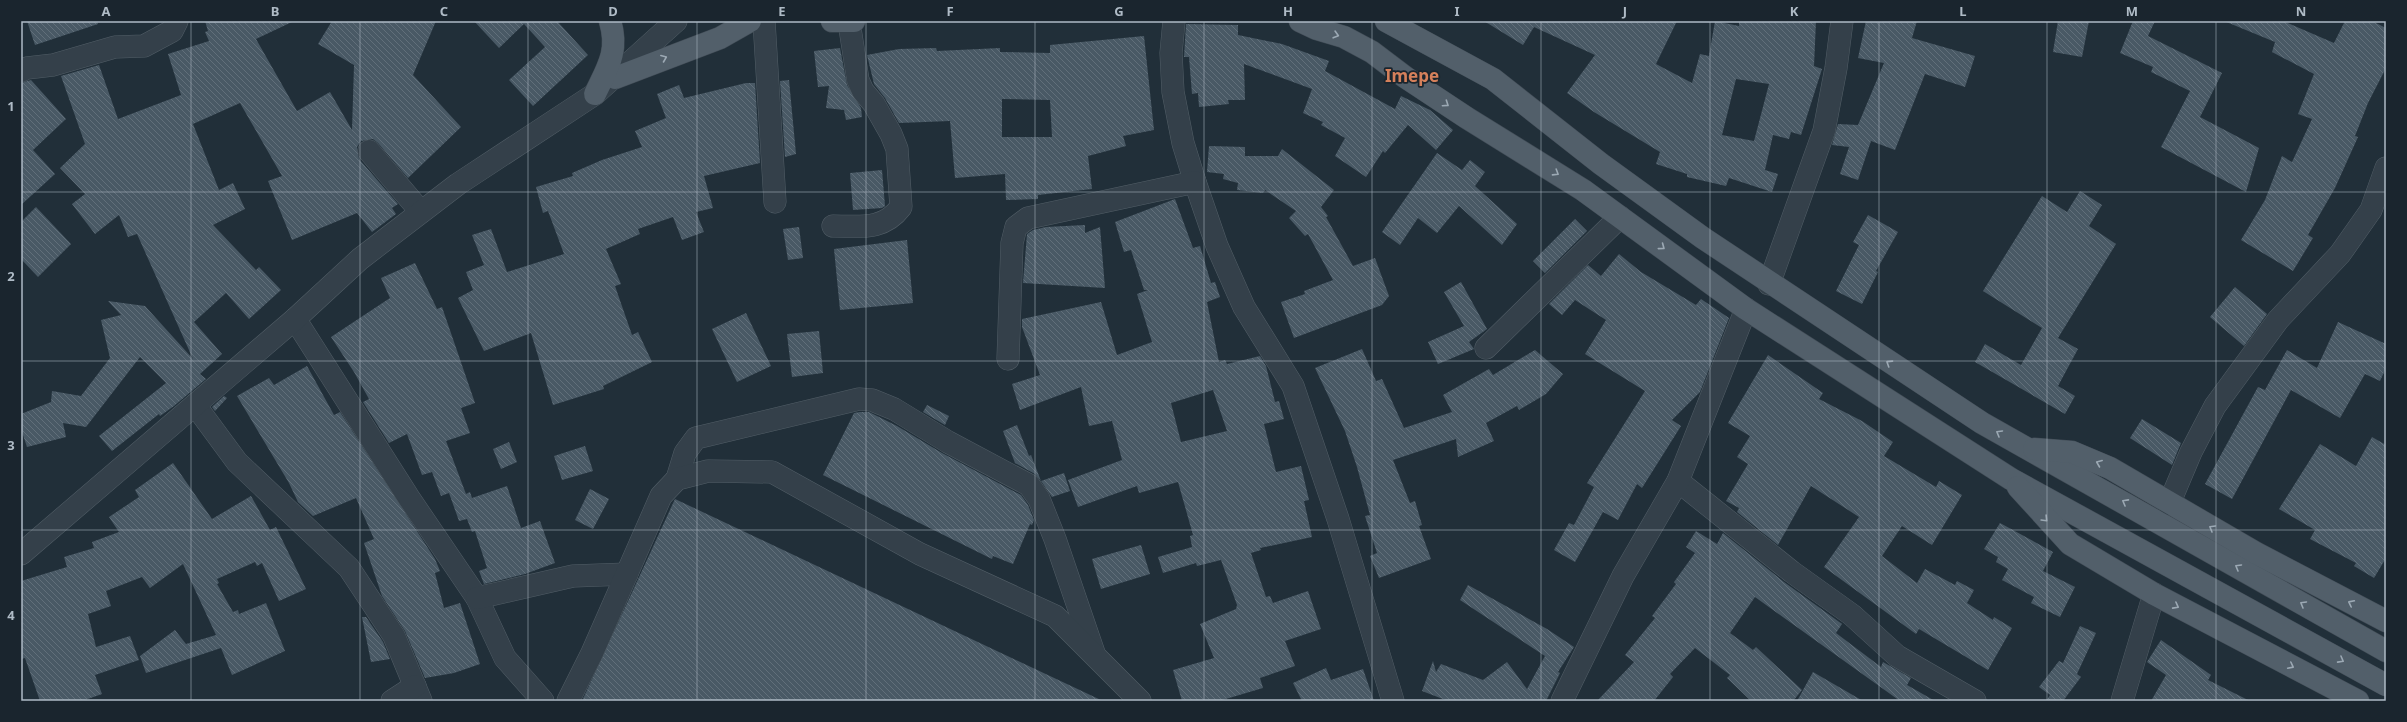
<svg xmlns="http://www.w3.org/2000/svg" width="2407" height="722" font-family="'Noto Sans',sans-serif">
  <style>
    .building { fill: url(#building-back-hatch); fill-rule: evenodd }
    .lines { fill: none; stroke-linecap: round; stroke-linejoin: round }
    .minor-casing { stroke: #525e67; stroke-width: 23 }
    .major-casing { stroke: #414c56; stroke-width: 23 }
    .minor { stroke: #34404a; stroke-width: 22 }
    .major { stroke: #525f6a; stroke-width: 22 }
    .oneway { stroke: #9ca9b4 }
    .grid { fill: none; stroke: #afbbc6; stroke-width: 1; stroke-opacity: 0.55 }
    .labels { text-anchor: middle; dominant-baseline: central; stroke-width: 3.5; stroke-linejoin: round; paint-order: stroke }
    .district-label { font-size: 17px; font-weight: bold; fill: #d5805b; stroke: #1a252e }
    .neatline { fill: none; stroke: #afbbc6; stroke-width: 1.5 }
    .grid-label { font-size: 13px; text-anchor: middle; font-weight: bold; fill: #afbbc6 }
  </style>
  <defs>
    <pattern id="building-back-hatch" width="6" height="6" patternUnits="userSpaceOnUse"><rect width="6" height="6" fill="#495965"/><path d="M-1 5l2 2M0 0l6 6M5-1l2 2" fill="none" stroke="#616f7a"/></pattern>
  </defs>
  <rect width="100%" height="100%" fill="#212f39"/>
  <g class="building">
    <path d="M27,21H97L98,24L35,45Z"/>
    <path d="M205,21H294L256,39L297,111L330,92L352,130L354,65L318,44L332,21H436L413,75L461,127L408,178L378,143L373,139L361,141L357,147L359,159L398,204L392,208L396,214L372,232L357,213L292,240L268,181L282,176L240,103L193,124L219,190L233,183L245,209L213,225L256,270L259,267L281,290L249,319L226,293L194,322L222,354L200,374L206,379L174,406L160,416L159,414L112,451L99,436L166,383L140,357L86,427L63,423L66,437L27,447L21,429V414L51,402L52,391L81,396L110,358L101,320L121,315L108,301L145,306L193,359L137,234L128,237L119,215L95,234L72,204L85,194L60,168L85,144L61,76L99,65L118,119L181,95L168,54L209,41L205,32L208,31Z"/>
    <path d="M474,21H557L588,55L533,106L509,80L545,47L524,24L499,48Z"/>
    <path d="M1484,21H1677L1656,64L1692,83L1700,54L1709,56L1715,21L1739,26V21H1816L1814,66L1822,69L1801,135L1791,132L1789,139L1773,135L1765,170L1778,174L1772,192L1729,178L1726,186L1687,177V174L1656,164L1660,152L1594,112L1567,93L1595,55L1534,27L1523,45ZM1736,79L1769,84L1754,141L1722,135Z"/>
    <path d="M1866,21H1917L1912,38L1975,56L1965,87L1925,74L1895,150L1871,141L1858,180L1840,174L1849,147L1832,145L1838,124L1858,125L1884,63L1858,58Z"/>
    <path d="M2058,21H2089L2082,57L2053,52Z"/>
    <path d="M2133,21H2155L2148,36L2222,73L2200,117L2259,148L2246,192L2161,147L2190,91L2151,72L2153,67L2120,53Z"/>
    <path d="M2224,21H2283L2334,43L2345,21H2372L2386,28V68L2368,103L2355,136L2358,137L2335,188L2308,235L2313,238L2293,271L2241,240L2265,200L2282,156L2292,162L2312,119L2298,114L2314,74L2272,52L2275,42Z"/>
    <path d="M1186,24L1238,25V35L1282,44L1329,61L1325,71L1395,109L1401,96L1430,110L1453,130L1436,150L1408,125L1385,153L1383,151L1366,177L1335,156L1345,138L1321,125L1323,122L1303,113L1312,89L1244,64L1245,100H1228L1229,104L1199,107L1198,93L1192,94L1189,57H1184Z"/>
    <path d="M1144,36L1154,130L1123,136L1126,146L1088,156L1092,189L1038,195V199L1006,200L1005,174L955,178L950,121L899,123L885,98L874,84L867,55L899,49L936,48L937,51L1000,48V52L1050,53V45ZM1002,99L1050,100L1052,137H1002Z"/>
    <path d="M840,48L847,85L861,108L862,117L846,120L844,110L826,108L829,86L818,87L814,51Z"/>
    <path d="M31,80L66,119L33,150L55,174L21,205V83Z"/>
    <path d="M789,80L796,154L785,157L780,81Z"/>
    <path d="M746,83H755L760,163L704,176L713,208L696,212L704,232L682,240L673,217L638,229L640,234L606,249L621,284L615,286L632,335L638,332L652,362L603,386L604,389L553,405L531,333L484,351L458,298L473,290L466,272L484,265L472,235L491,229L507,272L564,254L548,211L543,213L536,187L573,176L572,173L602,160L642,147L635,131L666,118L657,94L679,85L684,98Z"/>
    <path d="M1209,146L1245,147V156H1278L1282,149L1334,190L1321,207L1328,216L1326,217L1353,266L1375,258L1389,296L1382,305L1294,338L1281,302L1305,294L1304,291L1333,280L1308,234L1305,236L1289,218L1296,211L1265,190L1263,193L1237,190L1238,183L1223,179L1224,174L1207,172Z"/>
    <path d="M1437,153L1462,170L1470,160L1485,172L1475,186L1517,224L1502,245L1459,206L1437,233L1418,218L1400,245L1382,232Z"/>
    <path d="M882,170L885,206L882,208L853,210L850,173Z"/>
    <path d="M2080,191L2102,205L2089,226L2116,244L2058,338L2078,349L2058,386L2075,396L2065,414L1975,362L1985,344L2021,365L2042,328L1983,291L2042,196L2067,212Z"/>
    <path d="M1175,199L1193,248L1200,246L1211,283L1215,282L1220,297L1207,302L1219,362L1225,360L1227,364L1260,356L1266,366L1275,402L1279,401L1284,419L1264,424L1276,472L1301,466L1309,500L1304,501L1312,537L1260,548L1261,550L1251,553L1266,597L1270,596L1273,603L1308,591L1321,629L1285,641L1295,666L1260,678L1263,688L1219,701H1182L1173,670L1214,658L1200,624L1236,609L1237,605L1221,560L1197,566L1196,563L1163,573L1158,557L1192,547L1190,536L1193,535L1178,482L1139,493L1137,486L1078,507L1068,480L1122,460L1112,421L1089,426L1081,387L1020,410L1012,384L1040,375L1022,327V319L1101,302L1117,355L1152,342L1137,294L1148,290H1144L1131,250L1124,252L1115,222ZM1213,390L1227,431L1181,442L1171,403Z"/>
    <path d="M36,207L71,244L38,277L21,259V222Z"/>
    <path d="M1868,215L1898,232L1876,271L1878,272L1862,304L1836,291L1859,245L1853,242Z"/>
    <path d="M1575,219L1587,231L1545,273L1533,261Z"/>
    <path d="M1085,225V233L1100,227L1105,288L1023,283L1027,234L1033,230L1046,227Z"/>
    <path d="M799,227L803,258L788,260L783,229Z"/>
    <path d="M907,240L913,303L840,310L834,249Z"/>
    <path d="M1619,254L1641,272L1696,305L1701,299L1729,318L1700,392L1672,420L1681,426L1642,488L1637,484L1618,520L1603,512L1575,562L1554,550L1569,523L1574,525L1594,487L1587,483L1645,391L1585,354L1606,320L1575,300L1562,315L1549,304L1588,265L1601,276Z"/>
    <path d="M415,263L437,309L442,307L475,403L461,408L470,433L446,441L466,494L470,492L472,498L507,486L521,528L540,521L555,563L525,574L484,584L479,571L487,568L475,531L472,532L467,519L459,521L449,493L441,496L432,472L422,475L407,434L389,443L363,402L369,399L354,372L331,337L390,298L381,278Z"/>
    <path d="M1461,282L1487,329L1469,342L1474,349L1438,364L1428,342L1464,326L1444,292Z"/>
    <path d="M2235,287L2267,314L2244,346L2210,317Z"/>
    <path d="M746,313L771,366L737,382L712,329Z"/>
    <path d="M2338,322L2386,344V368L2380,381L2365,374L2340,418L2291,390L2232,499L2205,484L2258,387L2265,390L2287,350L2317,368Z"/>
    <path d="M819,331L823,373L792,377L787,334Z"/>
    <path d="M1362,349L1376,381L1382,379L1404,428L1452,412L1443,395L1489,369L1493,375L1535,350L1563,374L1546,394L1519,410L1517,406L1486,423L1494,441L1458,457L1456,439L1393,460L1410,503L1415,501L1422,525L1419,526L1431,559L1379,578L1370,556L1377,553L1365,516L1370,515L1357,467L1345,431L1315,368Z"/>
    <path d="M1768,355L1823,393L1819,399L1862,421L1893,442L1884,456L1936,487L1939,481L1962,495L1932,545L1902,526L1882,556L1917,583L1925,569L1955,585L1957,581L1974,590L1967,603L1993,620L1994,617L2012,628L1988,670L1919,629L1916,634L1824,567L1859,517L1811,486L1778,545L1737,512L1739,508L1726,501L1748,464L1737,457L1750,436L1728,423Z"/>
    <path d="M307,366L334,415L340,412L435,559L440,571L435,573L444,608L460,603L480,664L454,673L425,678L405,631L382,596L364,543L374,539L356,498L313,516L298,502L289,483L237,396L269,378L274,385Z"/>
    <path d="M224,396L227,398L215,411L212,407Z"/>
    <path d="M927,405L949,416L945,425L923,412Z"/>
    <path d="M860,412H869L897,426L942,453L1021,495L1028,505L1034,520L1032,525L1030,524L1013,564L993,556L992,559L823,475L854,413Z"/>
    <path d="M2142,419L2181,443L2172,465L2130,438Z"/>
    <path d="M1017,425L1029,456L1031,455L1041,481L1035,474L1015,463L1003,431Z"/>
    <path d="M2372,437L2386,445V558L2374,578L2354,566L2356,563L2310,539L2315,530L2279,509L2320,444L2356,466Z"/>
    <path d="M509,442L517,462L501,469L493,449Z"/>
    <path d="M585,446L593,471L562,480L554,456Z"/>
    <path d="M173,463L212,519L251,496L270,530L276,527L306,589L279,601L262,563L257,566L255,562L217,579L219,583L217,584L233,612L238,610L239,614L266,603L285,651L232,675L221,648L146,673L140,656L175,630L186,644L216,635L183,564L150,588L142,577L106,591L111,606L88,614L96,647L130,636L139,660L95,675L102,694L82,701H40L25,658L21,659V581L67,567L64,557L94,548L92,542L119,532L109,517L139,497L135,490Z"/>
    <path d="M1064,473L1070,491L1052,497L1041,481Z"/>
    <path d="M590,489L609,499L593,529L575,520Z"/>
    <path d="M675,499L1103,701H582Z"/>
    <path d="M2000,523L2053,552L2043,571L2075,587L2060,617L2031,603L2034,597L2002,580L2008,569L1996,562L1998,557L1984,549Z"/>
    <path d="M1696,531L1717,544L1723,533L1784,582L1842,624L1836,633L1881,667L1883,662L1911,678L1907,685L1935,701H1900L1755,597L1730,633L1753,650L1756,647L1802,690L1793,701H1751L1727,678L1730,675L1695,648L1670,674L1673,677L1654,701H1597L1634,662L1625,655L1655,618L1652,616L1676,584L1674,582L1695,553L1686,547Z"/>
    <path d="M1141,545L1150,574L1101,589L1092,559Z"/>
    <path d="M1468,585L1547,629L1574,647L1558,672L1560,673L1546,701H1448L1422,691L1433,661L1436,672L1441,664L1483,680L1507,662L1527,689L1545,656L1460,600Z"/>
    <path d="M362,617H366L383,642L390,659L371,662Z"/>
    <path d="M2080,626L2096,633L2077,674L2081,677L2063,701H2046L2050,695L2039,687L2059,661L2063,663Z"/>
    <path d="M2161,640L2211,675L2208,680L2250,701H2151L2166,675L2147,662Z"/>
    <path d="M1326,668L1331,680L1363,669L1374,701H1302L1293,683Z"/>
    <path d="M1813,672L1863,701H1797Z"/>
  </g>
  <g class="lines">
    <g class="minor-casing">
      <g id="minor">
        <path d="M764,21L775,202"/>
        <path d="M1174,21L1171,53L1173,92L1183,143L1195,182L1217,246L1244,307L1293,386L1338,519L1393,701"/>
        <path d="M21,71L27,68L53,65L115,47L144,46L172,31L177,21"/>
        <path d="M369,151L421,212"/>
        <path d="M833,226C860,226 883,231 901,207L897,149L891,134L874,104L863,91L858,80L849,22"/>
        <path d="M1769,284L1824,131L1836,68L1842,21"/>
        <path d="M295,319L409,498L477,598L505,658L543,701"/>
        <path d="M1486,348L1620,217"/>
        <path d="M1008,359L1012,243L1016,227L1028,218L1195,182"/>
        <path d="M195,405L237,462L349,568L394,636L421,701"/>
        <path d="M677,479L685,453L696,438L859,399L872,400L894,409L948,442L1029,485L1039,499L1055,539L1094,653"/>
        <path d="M1678,481L1792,572L1852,615L1897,656L1975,701"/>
        <path d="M2169,504L2191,452L2215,406L2278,320L2340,254L2371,210L2386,168"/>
        <path d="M21,554L295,319L360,259L458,184L595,94L676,21"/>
        <path d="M477,598L573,576L627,574"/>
        <path d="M392,701L415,686"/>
        <path d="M568,701L592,653L661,496L677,479L708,471L772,472L920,554L1055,616L1140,701"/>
        <path d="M1562,701L1623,576L1678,481L1746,309"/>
        <path d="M2122,701L2154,594"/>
      </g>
    </g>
    <g class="major-casing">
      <g id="major">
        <path d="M832,21H854"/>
        <path d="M1300,21L1317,29L1344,37L1372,52L1405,77L1467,118L1583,190L1746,309L2011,479L2386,685"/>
        <path d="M1386,21L1493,79L1601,164L1703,238L1982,423L2386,651"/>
        <path d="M615,78L720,38L750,21"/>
        <path d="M595,94C608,67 619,51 610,21"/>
        <path d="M2034,449L2072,452L2110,468L2256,553L2386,621"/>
        <path d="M2018,487L2070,544L2154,594L2358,701"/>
      </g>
    </g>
    <use href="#minor" class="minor"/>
    <use href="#major" class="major"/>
  </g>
  <defs><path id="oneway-chevron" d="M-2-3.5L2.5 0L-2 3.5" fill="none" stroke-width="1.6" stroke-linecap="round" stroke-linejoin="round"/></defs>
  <g class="oneway">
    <use href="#oneway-chevron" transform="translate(1336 35) rotate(16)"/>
    <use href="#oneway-chevron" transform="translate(664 58) rotate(-22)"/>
    <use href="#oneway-chevron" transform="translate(1446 104) rotate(34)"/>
    <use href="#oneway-chevron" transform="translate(1556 173) rotate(32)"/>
    <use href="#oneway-chevron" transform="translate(1662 247) rotate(37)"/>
    <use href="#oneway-chevron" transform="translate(1889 363) rotate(-147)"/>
    <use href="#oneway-chevron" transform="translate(1999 433) rotate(-150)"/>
    <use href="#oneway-chevron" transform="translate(2099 463) rotate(-158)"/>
    <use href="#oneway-chevron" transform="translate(2125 502) rotate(-151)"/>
    <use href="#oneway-chevron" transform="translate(2045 519) rotate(46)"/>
    <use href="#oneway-chevron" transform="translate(2212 528) rotate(-150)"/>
    <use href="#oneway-chevron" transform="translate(2238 567) rotate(-150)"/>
    <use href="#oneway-chevron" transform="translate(2351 603) rotate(-153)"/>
    <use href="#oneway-chevron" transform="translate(2303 604) rotate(-150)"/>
    <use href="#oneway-chevron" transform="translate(2176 606) rotate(28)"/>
    <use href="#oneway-chevron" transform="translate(2341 660) rotate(29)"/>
    <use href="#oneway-chevron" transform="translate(2291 666) rotate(27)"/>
  </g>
  <path class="grid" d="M191,21V701M360,21V701M528,21V701M697,21V701M866,21V701M1035,21V701M1204,21V701M1372,21V701M1541,21V701M1710,21V701M1879,21V701M2047,21V701M2216,21V701M21,192H2386M21,361H2386M21,530H2386"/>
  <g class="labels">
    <g class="district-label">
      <text x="1412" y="75">Imepe</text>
    </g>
  </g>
  <rect width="2407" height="722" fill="none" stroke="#1a252e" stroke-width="44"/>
  <rect x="22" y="22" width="2363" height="678" class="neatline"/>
  <g class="grid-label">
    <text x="106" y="16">A</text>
    <text x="275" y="16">B</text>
    <text x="444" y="16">C</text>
    <text x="613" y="16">D</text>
    <text x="782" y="16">E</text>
    <text x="950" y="16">F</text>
    <text x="1119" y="16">G</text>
    <text x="1288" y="16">H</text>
    <text x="1457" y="16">I</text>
    <text x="1625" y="16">J</text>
    <text x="1794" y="16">K</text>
    <text x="1963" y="16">L</text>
    <text x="2132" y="16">M</text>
    <text x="2301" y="16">N</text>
    <text x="11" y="111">1</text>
    <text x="11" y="281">2</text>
    <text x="11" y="450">3</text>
    <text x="11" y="620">4</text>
  </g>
</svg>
